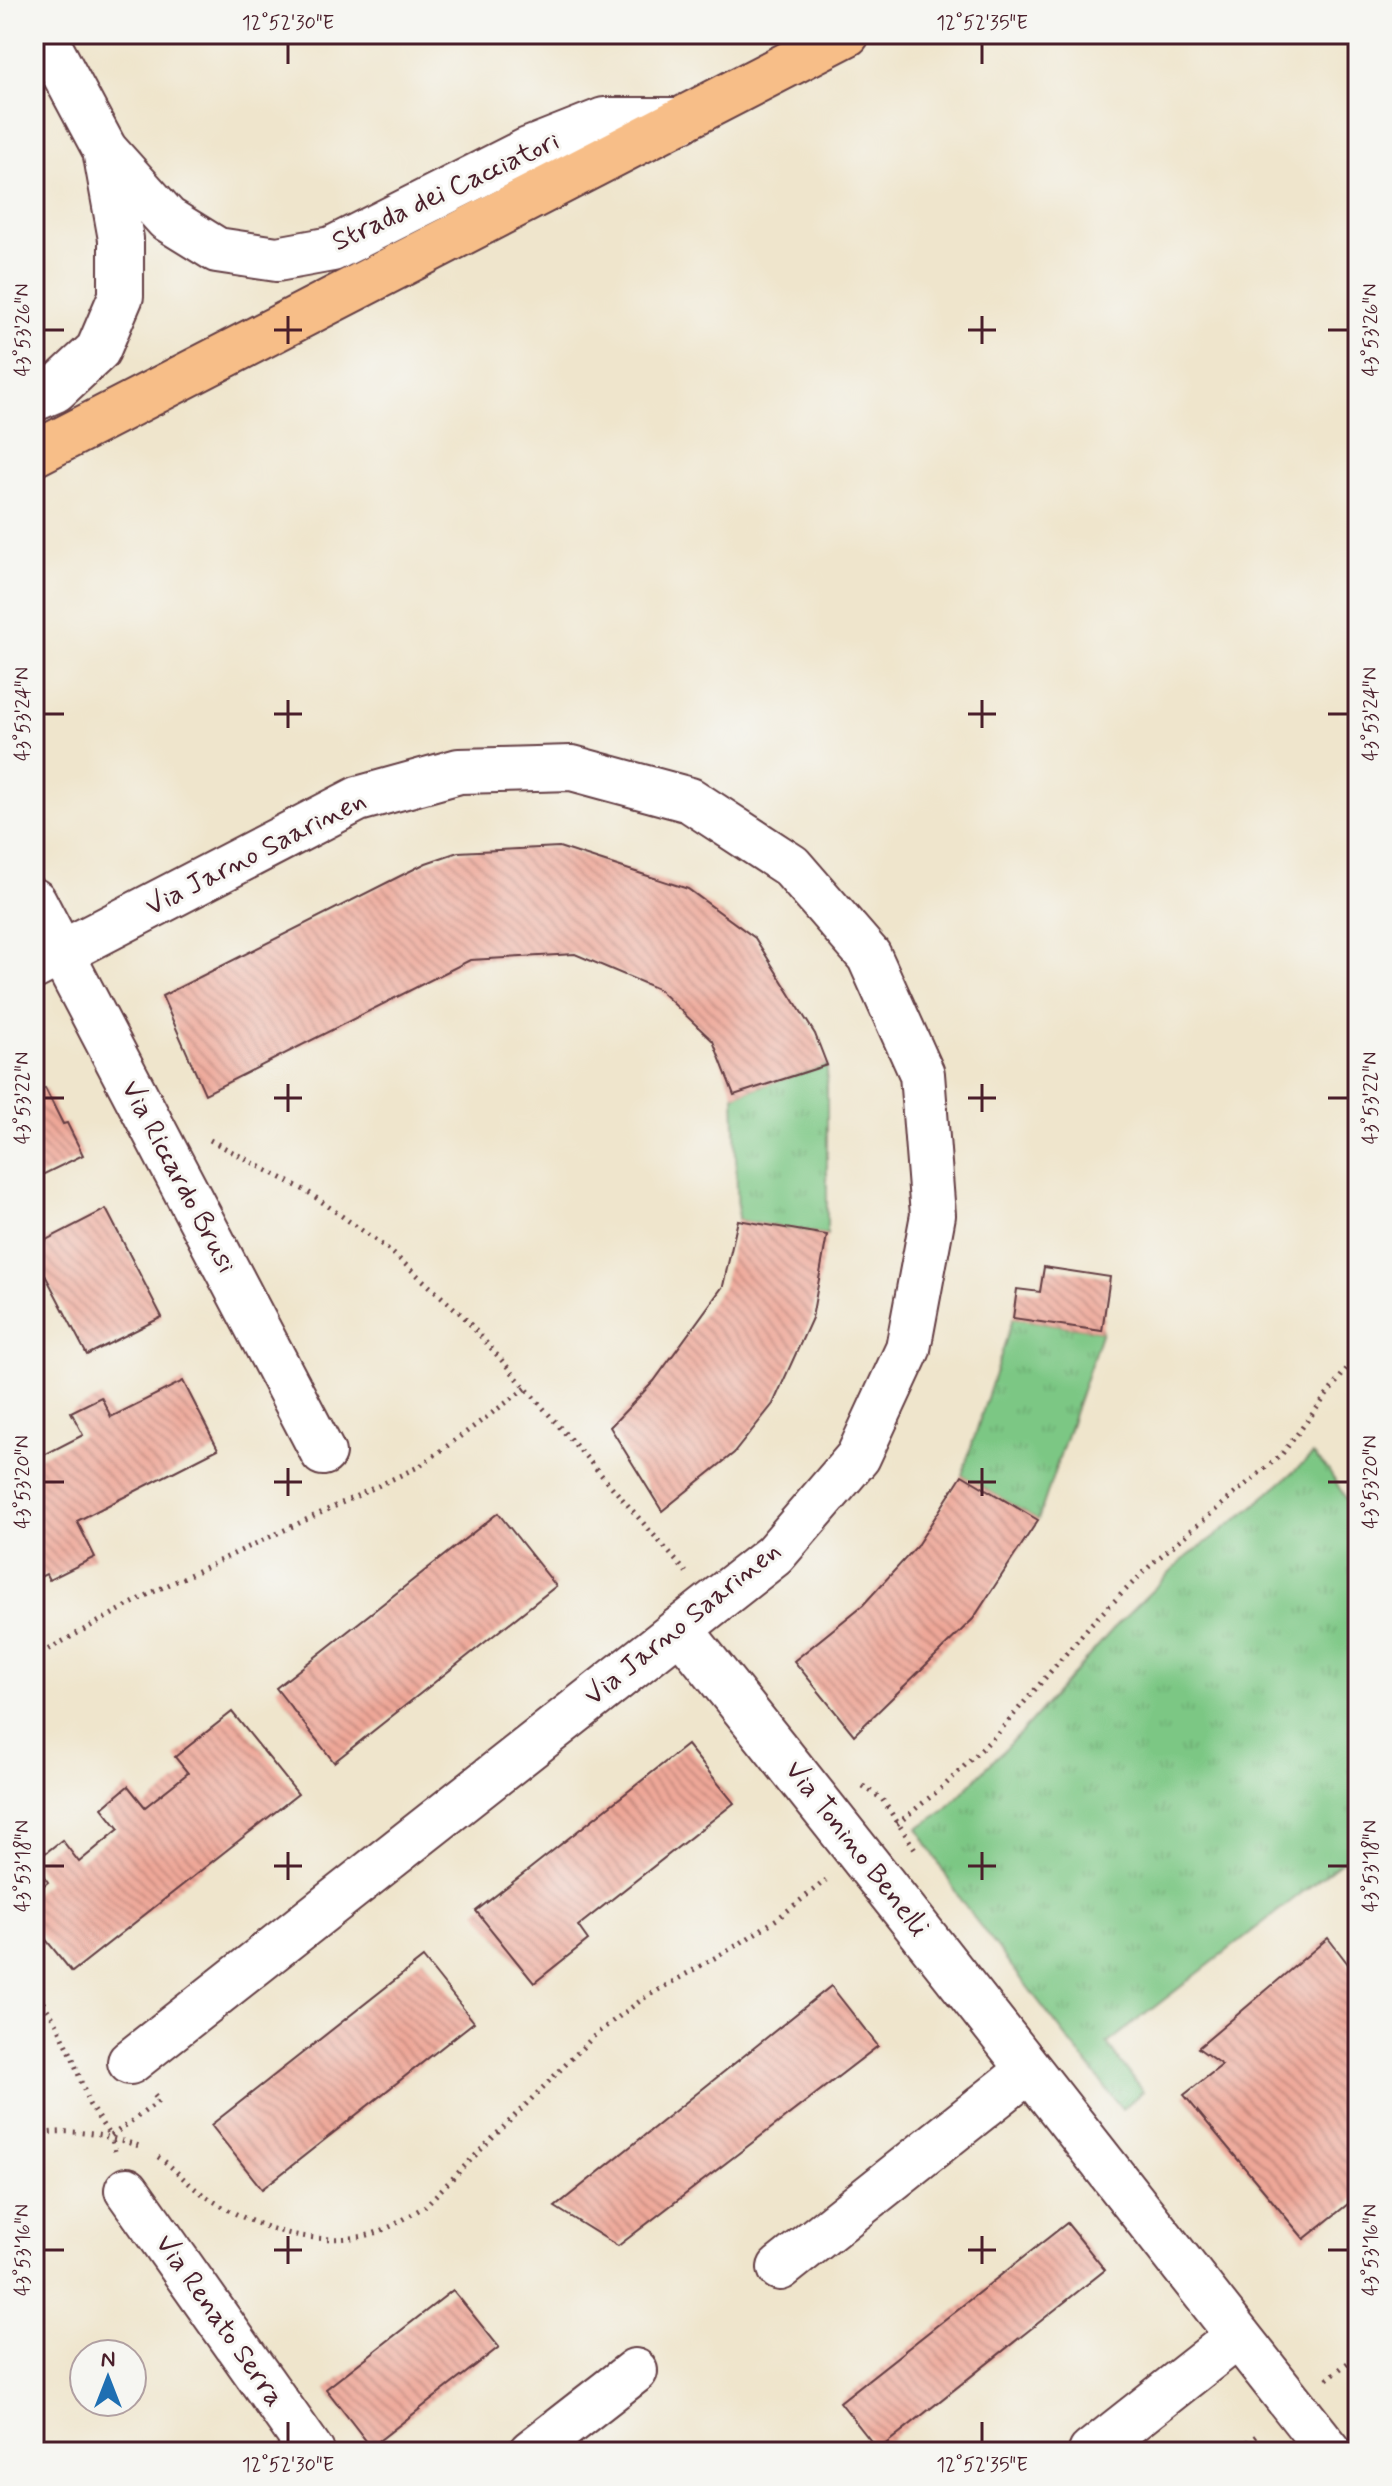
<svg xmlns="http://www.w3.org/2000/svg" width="1392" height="2486" font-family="Mynerve,sans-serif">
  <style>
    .grass { fill: url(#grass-tufts); stroke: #637358; stroke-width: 2 }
    .building { fill: url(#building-back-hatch) }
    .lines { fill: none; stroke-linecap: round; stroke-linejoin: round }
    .minor-casing { stroke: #633d43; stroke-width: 48 }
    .primary-casing { stroke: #633d43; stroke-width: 48 }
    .path { stroke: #633d43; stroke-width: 5; stroke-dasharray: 2 6; stroke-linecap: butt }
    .minor { stroke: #fff; stroke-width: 44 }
    .primary { stroke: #f7be88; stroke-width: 44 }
    .ticks { fill: none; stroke: #4a1f2b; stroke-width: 3 }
    .labels { text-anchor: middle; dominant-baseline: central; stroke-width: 6; stroke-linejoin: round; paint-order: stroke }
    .street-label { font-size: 28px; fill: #4a1f2b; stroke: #f6f6f2 }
    .neatline { fill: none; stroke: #4a1f2b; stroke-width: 3 }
    .ticks-label { font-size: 20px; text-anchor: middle; fill: #4a1f2b }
  </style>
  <defs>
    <pattern id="grass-tufts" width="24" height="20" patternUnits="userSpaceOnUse" patternTransform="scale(2)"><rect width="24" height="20" fill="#7cc784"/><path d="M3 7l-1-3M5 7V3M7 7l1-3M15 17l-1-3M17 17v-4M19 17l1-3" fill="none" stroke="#6daa72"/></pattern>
    <pattern id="building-back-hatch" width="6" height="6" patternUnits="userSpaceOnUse" patternTransform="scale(2)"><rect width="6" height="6" fill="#eea798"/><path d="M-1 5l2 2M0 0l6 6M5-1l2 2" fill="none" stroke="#c3877c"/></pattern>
  </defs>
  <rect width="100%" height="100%" fill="#f6f6f2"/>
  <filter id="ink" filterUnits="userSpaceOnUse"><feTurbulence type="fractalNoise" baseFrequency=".0125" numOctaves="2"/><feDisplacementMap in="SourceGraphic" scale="16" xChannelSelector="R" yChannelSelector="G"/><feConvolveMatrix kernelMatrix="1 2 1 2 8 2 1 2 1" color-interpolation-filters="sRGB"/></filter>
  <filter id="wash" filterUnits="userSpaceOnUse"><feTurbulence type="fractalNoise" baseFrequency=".006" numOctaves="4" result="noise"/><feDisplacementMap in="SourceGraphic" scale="32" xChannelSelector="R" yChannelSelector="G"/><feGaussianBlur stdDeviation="1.8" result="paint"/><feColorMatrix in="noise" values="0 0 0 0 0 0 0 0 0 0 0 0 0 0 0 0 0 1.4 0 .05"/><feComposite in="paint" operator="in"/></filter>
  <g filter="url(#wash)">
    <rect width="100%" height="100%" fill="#efe5cc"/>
    <g class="grass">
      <path d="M827,1065V1235L738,1220L734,1095Z"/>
      <path d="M1013,1318L1102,1331L1038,1520L962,1475Z"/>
      <path d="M1313,1455L1328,1470L1358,1518V1849L1107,2044L1143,2091L1122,2109L961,1901L918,1828L944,1811L1029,1724L1112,1630L1183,1560L1249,1510Z"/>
    </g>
    <g id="blocks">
      <g class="building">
        <path d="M559,847L688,889L755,938L815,1034L827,1065L734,1095L713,1041L658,989L575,954L470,960L205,1094L162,996L426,863L458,852Z"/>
        <path d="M45,1088L63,1124L67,1123L83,1155L34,1179V1094Z"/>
        <path d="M106,1209L162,1317L87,1355L34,1254V1246Z"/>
        <path d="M738,1220L827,1235L812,1318L773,1404L734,1453L662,1511L610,1427L654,1381L723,1286Z"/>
        <path d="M1044,1267L1110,1277L1102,1331L1013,1318L1017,1289L1040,1292Z"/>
        <path d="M183,1381L218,1449L77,1521L95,1557L49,1580L46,1574L34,1580V1460L83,1435L71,1412L101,1397L111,1417Z"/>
        <path d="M962,1475L1038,1520L973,1619L854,1735L794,1661L863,1605L916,1547Z"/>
        <path d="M498,1513L556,1586L334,1762L276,1688Z"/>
        <path d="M232,1712L298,1794L72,1972L34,1925V1893L48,1882L34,1862L62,1840L79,1862L119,1829L102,1808L128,1786L145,1807L188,1773L175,1757Z"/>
        <path d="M687,1745L734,1803L578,1926L588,1940L534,1983L476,1911Z"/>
        <path d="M1328,1938L1358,1977V2196L1304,2239L1184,2095L1222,2065L1198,2048Z"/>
        <path d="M423,1958L474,2022L262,2189L211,2125Z"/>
        <path d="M831,1986L878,2046L618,2246L555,2207Z"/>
        <path d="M1067,2223L1105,2270L878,2450L840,2402Z"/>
        <path d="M453,2290L499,2347L371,2447L326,2389Z"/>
      </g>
    </g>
  </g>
  <g filter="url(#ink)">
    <use href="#blocks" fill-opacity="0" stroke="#633d43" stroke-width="2"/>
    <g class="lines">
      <g class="minor-casing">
        <g id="minor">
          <path d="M43,34L105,150L167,219L217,250L277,259L332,249L528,150L604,120H682"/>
          <path d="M34,399L55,390L98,350L121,296V239L105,150"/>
          <path d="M34,901L323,1453"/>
          <path d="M34,967L358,799L459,771L572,768L690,800L791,866L869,956L922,1074L933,1215L908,1349L858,1457L774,1555L130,2062"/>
          <path d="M680,1629C900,1901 1113,2178 1330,2452"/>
          <path d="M127,2190L312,2452"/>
          <path d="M780,2268L1028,2071"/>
          <path d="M531,2452L635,2371"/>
          <path d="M1091,2452L1238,2336"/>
        </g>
      </g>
      <g class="primary-casing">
        <path id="primary" d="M34,454L847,34"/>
      </g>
      <g class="path">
        <path d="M210,1140L308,1192L388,1249L463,1316L686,1572"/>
        <path d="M34,1657L151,1593L420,1466L526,1388"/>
        <path d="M863,1786L882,1799L917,1852"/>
        <path d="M897,1824L945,1785L998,1733L1092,1623L1156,1560L1282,1454L1358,1354"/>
        <path d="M34,1989L57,2024L72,2056L89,2104L110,2136"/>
        <path d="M34,2135C68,2127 107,2135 139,2146"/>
        <path d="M115,2151L111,2136L159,2101L154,2095"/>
        <path d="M158,2157C174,2167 185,2182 201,2193C247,2225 307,2247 364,2236C387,2231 406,2218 425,2206L597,2033L644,1998L739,1944L777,1919L826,1880"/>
        <path d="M1327,2379L1358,2355"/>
        <path d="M1235,2452L1260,2433"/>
      </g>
      <use href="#minor" class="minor"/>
      <use href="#primary" class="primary"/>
    </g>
  </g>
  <path class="ticks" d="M288,44V64M982,44V64M288,316V344M982,316V344M44,330H64M274,330H302M968,330H996M1328,330H1348M288,700V728M982,700V728M44,714H64M274,714H302M968,714H996M1328,714H1348M288,1084V1112M982,1084V1112M44,1098H64M274,1098H302M968,1098H996M1328,1098H1348M288,1468V1496M982,1468V1496M44,1482H64M274,1482H302M968,1482H996M1328,1482H1348M288,1852V1880M982,1852V1880M44,1866H64M274,1866H302M968,1866H996M1328,1866H1348M288,2236V2264M982,2236V2264M44,2250H64M274,2250H302M968,2250H996M1328,2250H1348M288,2422V2442M982,2422V2442"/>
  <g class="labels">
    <g class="street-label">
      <text transform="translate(446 192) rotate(-25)">Strada dei Cacciatori</text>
      <text transform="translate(256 854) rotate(-27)">Via Jarno Saarinen</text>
      <text transform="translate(178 1177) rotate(62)">Via Riccardo Brusi</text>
      <text transform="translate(683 1624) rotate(-39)">Via Jarno Saarinen</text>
      <text transform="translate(856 1849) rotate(52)">Via Tonino Benelli</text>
      <text transform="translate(219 2321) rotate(55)">Via Renato Serra</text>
    </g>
  </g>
  <rect width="1392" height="2486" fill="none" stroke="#f6f6f2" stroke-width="88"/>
  <g transform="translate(108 2378)"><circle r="38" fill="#f6f6f2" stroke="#b1a0a2" stroke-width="2"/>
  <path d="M0-6L14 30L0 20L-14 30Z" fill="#1f6fb2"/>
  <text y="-12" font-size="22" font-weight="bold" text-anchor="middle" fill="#4a1f2b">N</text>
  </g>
  <rect x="44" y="44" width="1304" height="2398" class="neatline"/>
  <g class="ticks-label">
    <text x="288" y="29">12°52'30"E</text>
    <text x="982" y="29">12°52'35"E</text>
    <text transform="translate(22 330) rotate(-90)" y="7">43°53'26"N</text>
    <text transform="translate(1370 330) rotate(-90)" y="7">43°53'26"N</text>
    <text transform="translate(22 714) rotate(-90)" y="7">43°53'24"N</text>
    <text transform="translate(1370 714) rotate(-90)" y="7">43°53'24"N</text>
    <text transform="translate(22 1098) rotate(-90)" y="7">43°53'22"N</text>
    <text transform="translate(1370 1098) rotate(-90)" y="7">43°53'22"N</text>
    <text transform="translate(22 1482) rotate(-90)" y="7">43°53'20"N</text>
    <text transform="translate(1370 1482) rotate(-90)" y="7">43°53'20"N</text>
    <text transform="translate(22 1866) rotate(-90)" y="7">43°53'18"N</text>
    <text transform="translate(1370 1866) rotate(-90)" y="7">43°53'18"N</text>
    <text transform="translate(22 2250) rotate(-90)" y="7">43°53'16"N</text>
    <text transform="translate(1370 2250) rotate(-90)" y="7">43°53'16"N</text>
    <text x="288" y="2471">12°52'30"E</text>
    <text x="982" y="2471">12°52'35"E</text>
  </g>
</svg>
